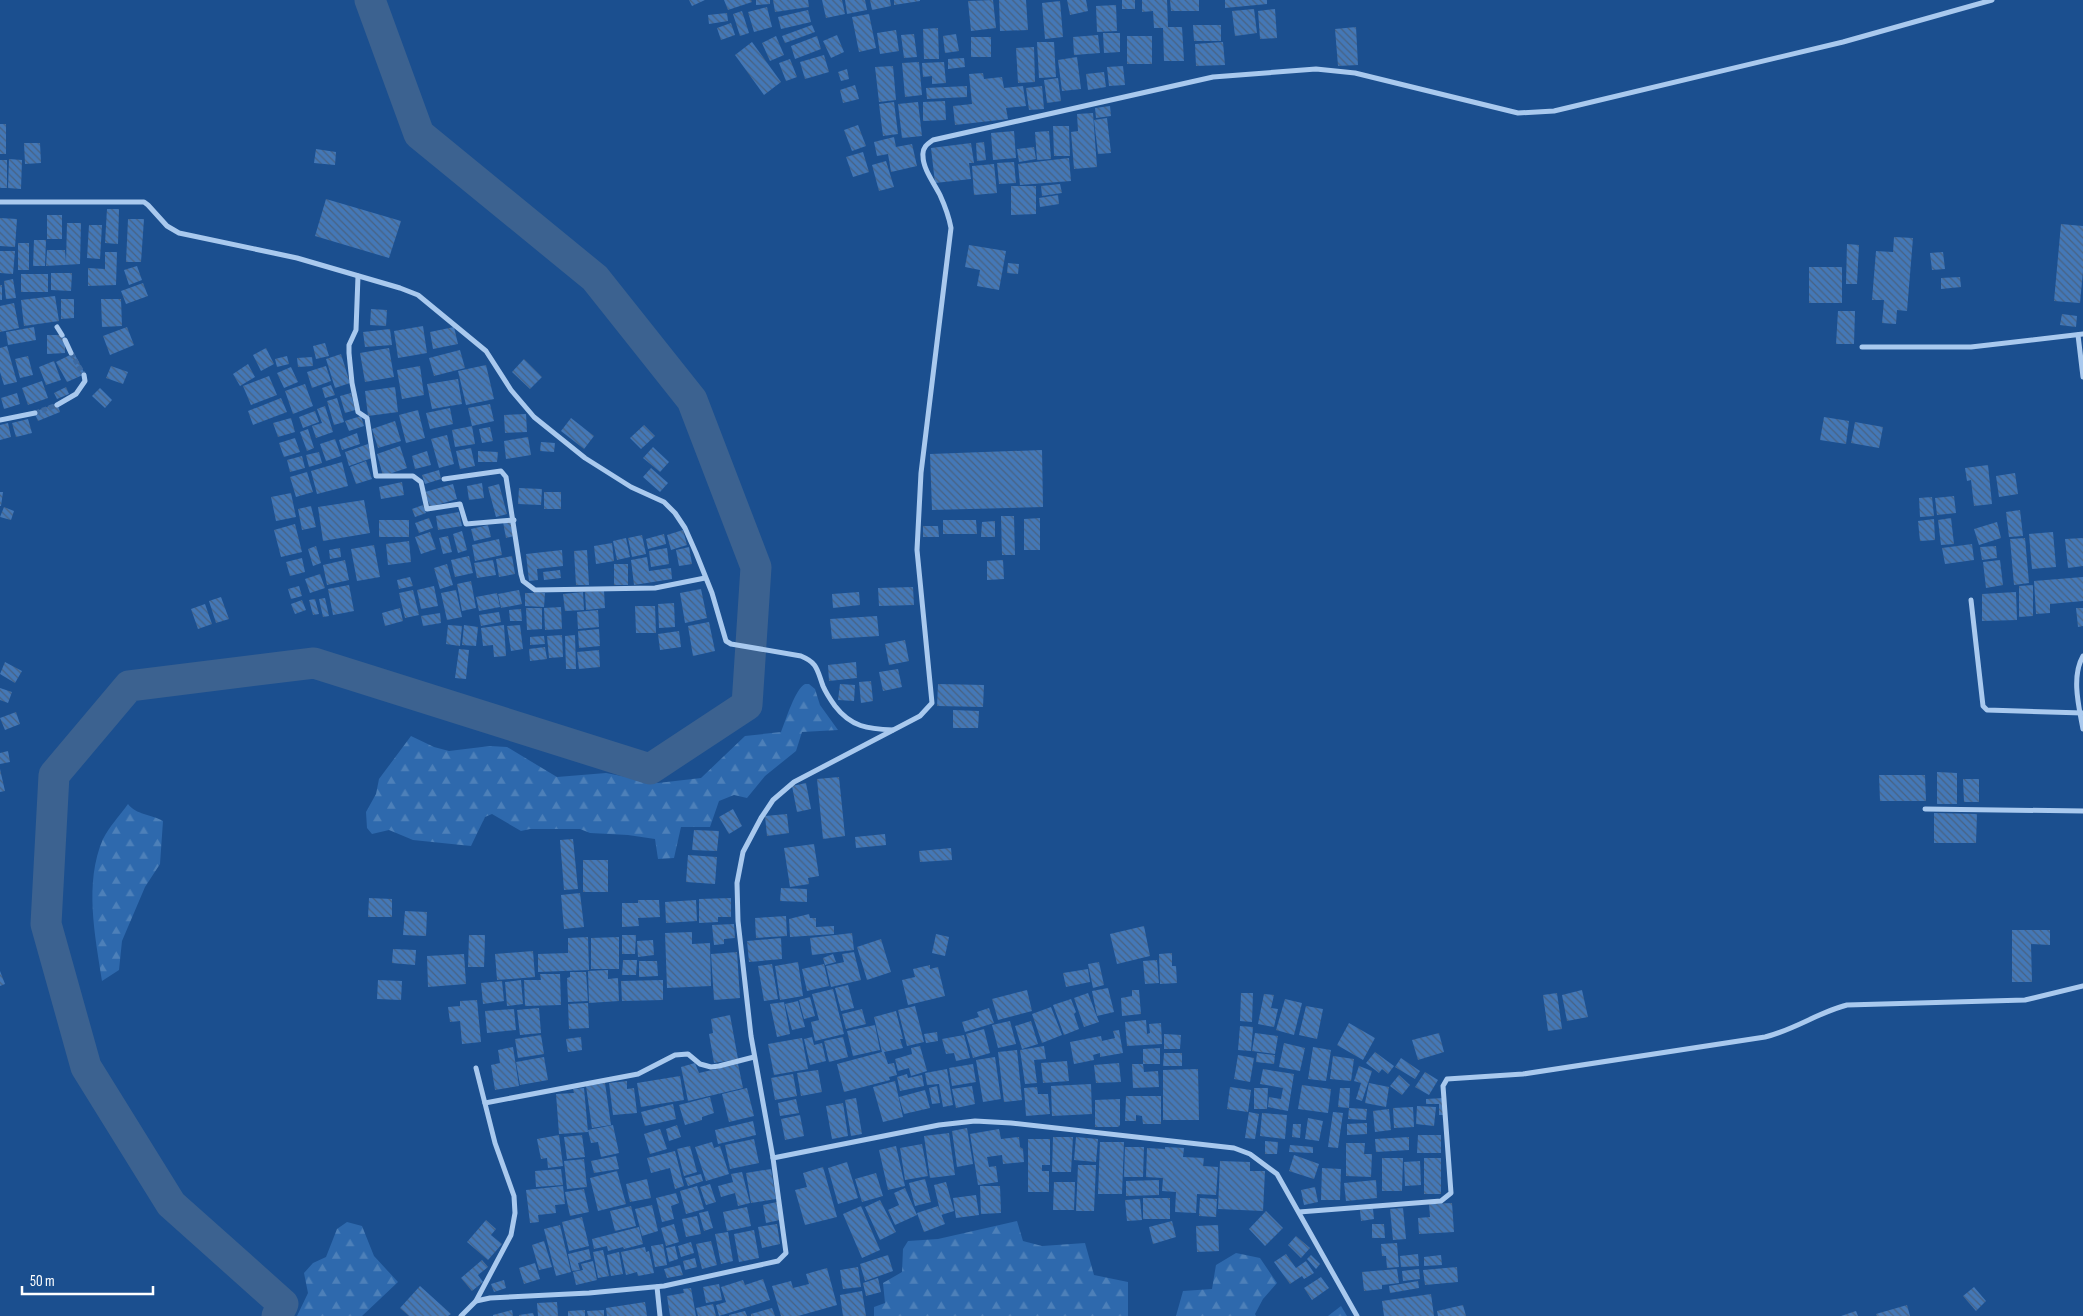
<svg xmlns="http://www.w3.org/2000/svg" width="2083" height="1316" font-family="'Sofia Sans Condensed',sans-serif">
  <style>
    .forest { fill: url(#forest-firs) }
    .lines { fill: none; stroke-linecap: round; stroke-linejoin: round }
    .river { stroke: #3c6290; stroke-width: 31 }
    .building { fill: url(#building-back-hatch) }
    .street-tunnel { stroke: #3d69a0; stroke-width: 5; stroke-dasharray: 5 2.5; stroke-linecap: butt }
    .street { stroke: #a9c9ee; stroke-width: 5 }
  </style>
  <defs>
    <pattern id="forest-firs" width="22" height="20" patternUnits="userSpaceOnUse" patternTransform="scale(1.25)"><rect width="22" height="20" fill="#2e69ad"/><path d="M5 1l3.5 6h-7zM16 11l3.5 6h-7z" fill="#4d80b9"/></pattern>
    <pattern id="building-back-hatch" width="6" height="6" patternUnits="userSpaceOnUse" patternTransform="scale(1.25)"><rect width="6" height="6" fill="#4478b7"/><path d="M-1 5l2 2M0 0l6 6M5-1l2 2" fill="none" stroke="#486282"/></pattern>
  </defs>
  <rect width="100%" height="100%" fill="#1b4f8f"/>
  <g class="forest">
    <path d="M805,684H809L815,689L820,705L838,730L802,732L796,751L765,776L747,798L734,795L719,801L710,827H681L674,858L658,859L655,839L628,835L590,833L580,829H530L521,831L492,814L485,817L471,846L413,840L389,830L372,834L367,828L366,812L376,794L379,779L411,736L434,747L449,751L490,746L507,747L557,777L606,773L658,783L701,778L745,736L781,732C786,720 795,689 805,684Z"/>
    <path d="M128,804C136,815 151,814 163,821L160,864L145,887L122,941L119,970L102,981C95,935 84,883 103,839C109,827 120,815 128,804Z"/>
    <path d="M1017,1221L1023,1241L1042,1246L1085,1243L1094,1275L1128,1282V1316H874V1307L885,1303L883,1283L902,1272L903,1249L908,1241L938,1239Z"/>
    <path d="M347,1222L362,1226L374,1256L398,1282L362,1316H297L308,1293L304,1273L313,1263L326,1257L337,1229Z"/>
    <path d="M1236,1253L1260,1258L1277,1283L1263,1299L1255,1314L1256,1316H1176L1183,1291L1212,1289L1216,1265Z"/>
    <path d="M1341,1306L1347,1316H1328Z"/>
  </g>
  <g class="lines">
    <path class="river" d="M277,1316L283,1304L171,1204L86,1067L46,924L54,775L129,686L314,663L650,769L747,705L756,567L692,400L595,278L419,134L370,0"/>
  </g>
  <g class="building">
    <path d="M689,0H705L692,6Z"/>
    <path d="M724,0H751L752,2L728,10Z"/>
    <path d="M756,0H770V4L756,5Z"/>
    <path d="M773,0H808L809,7L775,12Z"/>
    <path d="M822,0H842L845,14L826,18Z"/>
    <path d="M845,0H865L867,10L847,14Z"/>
    <path d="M870,0H890L891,6L872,10Z"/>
    <path d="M894,0H920V1L894,5Z"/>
    <path d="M993,0L996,28L971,31L968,1Z"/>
    <path d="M999,0H1026L1028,30L1000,31Z"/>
    <path d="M1067,0H1086L1088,11L1070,15Z"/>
    <rect x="1122" y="0" width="13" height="9"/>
    <path d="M1142,0H1167L1168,27H1182L1184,61H1164L1163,28H1154L1153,11L1142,12Z"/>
    <path d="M1170,0H1199V11H1171Z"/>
    <path d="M1225,0H1267V4L1225,8Z"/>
    <path d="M1060,1L1063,37L1045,39L1042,3Z"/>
    <path d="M1116,5L1117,31L1097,32L1096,6Z"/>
    <path d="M767,7L772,27L754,32L748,12Z"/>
    <path d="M1254,9L1257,33L1235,36L1232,11Z"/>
    <path d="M1275,9L1277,38L1260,39L1258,11Z"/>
    <path d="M808,10L811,22L781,29L778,17Z"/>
    <path d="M742,11L749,33L740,36L733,14Z"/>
    <path d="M727,13L728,21L709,24L708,15Z"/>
    <path d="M869,14L876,48L859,52L852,17Z"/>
    <path d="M731,23L735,35L721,40L717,28Z"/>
    <path d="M812,25L815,32L785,43L782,36Z"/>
    <path d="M1193,25H1221V41H1194Z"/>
    <path d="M1356,27L1358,65L1338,66L1335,29Z"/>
    <path d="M938,28L939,59H924L923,29Z"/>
    <path d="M896,30L899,51L880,54L877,33Z"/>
    <path d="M1103,33H1120V52L1104,53Z"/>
    <path d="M914,34L917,57L904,58L901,35Z"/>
    <path d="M956,34L959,51L945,53L943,36Z"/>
    <path d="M837,35L844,52L831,58L823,41Z"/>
    <path d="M1098,35L1100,53L1074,55L1073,37Z"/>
    <path d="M776,36L784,55L770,61L762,43Z"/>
    <path d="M817,36L821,49L795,59L791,46Z"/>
    <rect x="1127" y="36" width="25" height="28"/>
    <rect x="971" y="37" width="20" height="20"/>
    <path d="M752,42L781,82L764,95L735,55Z"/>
    <path d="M1037,42H1054L1056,77L1039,78Z"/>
    <path d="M1223,42L1225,65L1196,66L1195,44Z"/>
    <path d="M1034,47L1035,82L1018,83L1016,48Z"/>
    <path d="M824,55L829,72L805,79L800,62Z"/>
    <path d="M1077,57L1081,89L1062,91L1058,60Z"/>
    <path d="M964,58L965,67L948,69V59Z"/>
    <path d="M790,59L797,77L786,81L779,63Z"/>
    <path d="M919,62L922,95L905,97L902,63Z"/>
    <path d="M944,62L946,83L932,84V76L923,77L922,63Z"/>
    <path d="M893,66L896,100L879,102L875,67Z"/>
    <path d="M1123,66L1125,85L1109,86L1107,67Z"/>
    <path d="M847,69L849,79L841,81L838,72Z"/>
    <path d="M1104,72L1106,87L1088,90L1086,74Z"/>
    <path d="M983,73L984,79L1002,77L1004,88L1023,86L1026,106L1006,108L1008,119L955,125L953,106L972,104L969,74Z"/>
    <path d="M1058,78L1061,101L1047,103L1044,80Z"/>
    <path d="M855,85L859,99L843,103L840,90Z"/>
    <path d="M967,86V97L927,99L926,88Z"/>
    <path d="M1042,86L1044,109L1029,110L1026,88Z"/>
    <path d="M945,101L946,120L923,121V102Z"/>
    <path d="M894,102L898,134L883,136L879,104Z"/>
    <path d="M918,102L922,136L902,138L898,104Z"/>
    <path d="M1110,106L1111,116L1096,118L1095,108Z"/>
    <path d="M1093,113L1097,167L1074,169L1071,132L1078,131L1077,114Z"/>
    <path d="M1107,118L1111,153L1098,154L1094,120Z"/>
    <rect x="0" y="124" width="6" height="30"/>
    <path d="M858,125L866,146L852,151L844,130Z"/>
    <path d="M1053,126H1069L1070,156H1054Z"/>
    <path d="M1014,131L1016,158L993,160L991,133Z"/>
    <path d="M1049,131L1051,159L1037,160L1035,132Z"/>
    <path d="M894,137L896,147L912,144L917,166L891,172L888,154L877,156L874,142Z"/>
    <path d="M984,142L986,160L977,161L976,143Z"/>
    <path d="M24,143H40L41,163L25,164Z"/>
    <path d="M971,143L974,163H969L971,179L935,183L931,148Z"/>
    <path d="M1034,147L1036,159L1019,162L1017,149Z"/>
    <path d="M316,149L336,152L335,165L314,163Z"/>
    <path d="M863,152L869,172L853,177L846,157Z"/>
    <path d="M1069,158L1071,181L1020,185L1018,164Z"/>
    <path d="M9,159L22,160L21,189L8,188Z"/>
    <rect x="0" y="160" width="7" height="28"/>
    <path d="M886,161L894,187L879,191L872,165Z"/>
    <path d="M1014,162L1016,183L999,184L997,163Z"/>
    <path d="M994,164L997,193L974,195L972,166Z"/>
    <path d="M1060,184L1062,193L1042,196L1041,186Z"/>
    <path d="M1011,186H1036V214L1011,215Z"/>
    <path d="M1058,195L1059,204L1040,207L1039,198Z"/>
    <path d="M326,199L401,221L389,258L315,236Z"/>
    <path d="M107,209H119L118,244L105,243Z"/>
    <rect x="47" y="215" width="15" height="24"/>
    <path d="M0,218L17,219L15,247L0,246Z"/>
    <path d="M128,219H144L141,262H126Z"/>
    <path d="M67,223H81L80,264L46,266L47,250H65L66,262Z"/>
    <path d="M2061,224L2083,226V271L2080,303L2054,301Z"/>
    <path d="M89,225H102L100,259L87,258Z"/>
    <path d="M1894,237L1913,238L1907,311L1897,310L1896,324L1882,323L1884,300H1872L1876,251L1893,252Z"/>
    <path d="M34,240H46L45,266H33Z"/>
    <rect x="18" y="243" width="11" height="27"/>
    <path d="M1847,244L1859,245L1857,284H1846Z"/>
    <path d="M969,245L1006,251L999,290L977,286L980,270L965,267Z"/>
    <path d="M0,251H15L13,274L0,273Z"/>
    <path d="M105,252H117L116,285L88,286V268L105,269Z"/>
    <path d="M1943,252L1945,269L1932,270L1930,253Z"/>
    <path d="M1008,263L1019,264L1018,274L1007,273Z"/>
    <path d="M137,266L142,280L129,285L124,270Z"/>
    <rect x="1809" y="267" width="33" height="36"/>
    <path d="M51,273H72L71,291L51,290Z"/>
    <rect x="21" y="274" width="27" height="18"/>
    <path d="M1960,277L1961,287L1941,289V278Z"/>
    <path d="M13,279L16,298L6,299L4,281Z"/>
    <path d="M143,283L148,296L126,304L121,291Z"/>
    <rect x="0" y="285" width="2" height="15"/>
    <path d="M55,296L59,321L24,326L21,300Z"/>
    <path d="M61,299H74V318L61,319Z"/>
    <path d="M101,299H121L122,326L102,327Z"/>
    <path d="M14,303L19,328L0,332V306Z"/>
    <path d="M371,309L387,310L386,326L370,325Z"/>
    <path d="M1838,311H1855L1854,344H1836Z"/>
    <path d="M2062,314L2077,316L2076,327L2060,325Z"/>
    <path d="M423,326L427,353L398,358L394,331Z"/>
    <path d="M34,327L36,340L8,345L6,332Z"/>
    <path d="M127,327L134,345L110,355L103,336Z"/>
    <path d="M454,327L458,344L433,349L430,332Z"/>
    <path d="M390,329L392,345L365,347L363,332Z"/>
    <path d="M47,335H65V353L47,354Z"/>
    <path d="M325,343L329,356L316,359L313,346Z"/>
    <path d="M7,346L17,382L4,385L0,372V348Z"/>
    <path d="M266,348L274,364L261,371L253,355Z"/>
    <path d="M389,348L394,377L365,382L360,353Z"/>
    <path d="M460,350L465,368L434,376L429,358Z"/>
    <path d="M74,353L85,374L67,382L56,362Z"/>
    <path d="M341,354L350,383L335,388L326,359Z"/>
    <path d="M28,356L33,375L20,378L15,359Z"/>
    <path d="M287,356L289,364L277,367L275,359Z"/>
    <path d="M312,357L313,366L298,367L297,358Z"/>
    <path d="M524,359L542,377L530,389L512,372Z"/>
    <path d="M54,361L61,380L46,385L39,367Z"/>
    <path d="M248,364L255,377L240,386L233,374Z"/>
    <path d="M486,365L494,399L466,405L458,371Z"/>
    <path d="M111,366L128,372L123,384L106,378Z"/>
    <path d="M326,366L331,381L312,388L307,372Z"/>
    <path d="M420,366L424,395L402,399L397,370Z"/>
    <path d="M291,367L298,382L284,388L277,373Z"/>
    <path d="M269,376L277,395L251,405L243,386Z"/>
    <path d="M458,379L462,404L432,409L427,384Z"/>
    <path d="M42,381L48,398L28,405L22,388Z"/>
    <path d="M305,384L313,406L293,414L285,391Z"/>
    <path d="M331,385L335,395L325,398L322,388Z"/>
    <path d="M66,387L69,394L57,399L54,393Z"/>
    <path d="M395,387L398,412L368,416L365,391Z"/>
    <path d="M100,388L112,400L105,408L92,396Z"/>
    <path d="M17,393L20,404L4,409L1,398Z"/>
    <path d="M351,393L355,410L345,413L340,396Z"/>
    <path d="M281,398L287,412L253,425L248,411Z"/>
    <path d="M337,398L344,422L334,425L327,401Z"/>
    <path d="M57,403L60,412L38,421L34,412Z"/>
    <path d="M490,404L494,421L472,426L468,408Z"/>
    <path d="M325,406L333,432L316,438L312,426L322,423L317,409Z"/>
    <path d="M450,408L453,424L430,429L426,413Z"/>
    <path d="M418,410L425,438L406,443L399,415Z"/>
    <path d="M315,411L319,422L303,428L299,417Z"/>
    <path d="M526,414L527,432L505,433L504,415Z"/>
    <path d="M361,416L364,426L349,431L345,421Z"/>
    <path d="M1824,417L1849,421L1846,444L1820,440Z"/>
    <path d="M291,418L295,432L278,437L273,423Z"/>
    <path d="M571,418L594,436L584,449L561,431Z"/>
    <path d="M28,419L32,433L16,437L12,423Z"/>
    <path d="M395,421L401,441L378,448L372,429Z"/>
    <path d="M1855,422L1883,427L1879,448L1851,443Z"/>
    <path d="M8,423L11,437L0,440V425Z"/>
    <path d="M644,425L655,436L641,449L630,438Z"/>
    <path d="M472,426L475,444L455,447L452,430Z"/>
    <path d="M490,427L493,441L482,443L479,429Z"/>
    <path d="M308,429L314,448L307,451L300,432Z"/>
    <path d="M357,433L360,444L342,450L339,440Z"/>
    <path d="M447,435L454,464L439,468L431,439Z"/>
    <path d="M528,437L531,455L506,459L504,441Z"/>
    <path d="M295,438L300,452L284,457L279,443Z"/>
    <path d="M335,439L341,456L326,461L320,444Z"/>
    <path d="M541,442L555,443L554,452L540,451Z"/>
    <path d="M368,444L372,458L349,466L345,452Z"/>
    <path d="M400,446L407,468L383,476L377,454Z"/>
    <path d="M653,447L669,462L660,472L643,458Z"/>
    <path d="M471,448L475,466L460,469L456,451Z"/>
    <path d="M1042,450L1043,507L932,510L930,454Z"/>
    <path d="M427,451L431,465L415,469L412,456Z"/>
    <path d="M478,451L498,452L497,462H478Z"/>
    <path d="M319,452L322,463L309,467L306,455Z"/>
    <path d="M302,456L305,468L290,472L287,460Z"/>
    <path d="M366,461L372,479L356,484L350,467Z"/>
    <path d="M342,462L348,486L317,494L311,471Z"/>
    <path d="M1988,465L1992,504L1974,506L1971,480L1967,481L1965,468Z"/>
    <path d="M651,468L668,483L660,492L643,477Z"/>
    <path d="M439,470L441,479L425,484L422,475Z"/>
    <path d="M307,472L313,492L296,497L290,477Z"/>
    <path d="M2015,473L2018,494L1999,497L1996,476Z"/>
    <path d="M402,482L404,495L381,499L379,487Z"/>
    <path d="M482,483L484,498L469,500L467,486Z"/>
    <path d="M453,484L457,499L430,507L425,492Z"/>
    <path d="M499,484L507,514L496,517L488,487Z"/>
    <path d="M519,488L542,489L541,505L518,504Z"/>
    <path d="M0,492H3L1,506H0Z"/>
    <rect x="544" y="492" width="17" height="17"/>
    <path d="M291,493L296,517L276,521L271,497Z"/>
    <path d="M1954,496L1956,513L1937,515L1935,498Z"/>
    <path d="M1932,497L1934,516L1920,517L1919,498Z"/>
    <path d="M364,500L370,533L323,541L318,507Z"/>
    <path d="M423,505L426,513L415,517L412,509Z"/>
    <path d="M311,506L316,527L302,530L298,509Z"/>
    <path d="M4,507L14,511L11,520L0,517Z"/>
    <path d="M2020,510L2023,536L2009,537L2006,512Z"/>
    <path d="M459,512L462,526L438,530L436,516Z"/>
    <path d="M1001,516H1014L1015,555H1002Z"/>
    <path d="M429,518L433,528L419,533L415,523Z"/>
    <path d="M1040,518V550H1024V519Z"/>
    <path d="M1951,518L1954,544L1941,545L1938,520Z"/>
    <path d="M1934,519L1935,540L1920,541L1918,521Z"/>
    <rect x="379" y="520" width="30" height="17"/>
    <path d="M943,520H976L977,534H943Z"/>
    <path d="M511,521L514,536L506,538L503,522Z"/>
    <path d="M995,521V537H981L982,522Z"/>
    <path d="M1997,522L2001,538L1979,545L1974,529Z"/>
    <path d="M295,524L302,552L281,557L274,530Z"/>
    <path d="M488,525L491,537L474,541L471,529Z"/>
    <path d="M923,526H938L939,537H923Z"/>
    <path d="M683,530L687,545L671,550L667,535Z"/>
    <path d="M462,531L467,550L458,553L453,534Z"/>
    <path d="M430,532L436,549L421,554L415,537Z"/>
    <path d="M2053,532L2056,567L2032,569L2029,534Z"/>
    <path d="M664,534L666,544L648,549L646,539Z"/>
    <path d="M642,535L646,554L632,557L628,538Z"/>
    <path d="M448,536L452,552L443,554L439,538Z"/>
    <path d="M626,538L630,557L617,560L613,541Z"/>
    <path d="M2025,538L2029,583L2014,585L2010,539Z"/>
    <path d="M2083,538V566L2068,568L2065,539Z"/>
    <path d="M499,539L502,555L475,561L472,545Z"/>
    <path d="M409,541L411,562L388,565L386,544Z"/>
    <path d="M612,543L614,561L596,564L594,546Z"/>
    <path d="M1972,544L1974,560L1945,564L1942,548Z"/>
    <path d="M374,545L380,577L357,581L351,549Z"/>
    <path d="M316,546L321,563L313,566L308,549Z"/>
    <path d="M1996,546L1997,558L1982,560L1980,547Z"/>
    <path d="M689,547L692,564L679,566L676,550Z"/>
    <path d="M340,548L341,557L330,559L329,550Z"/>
    <path d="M667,548L669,564L651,567L649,551Z"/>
    <path d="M562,550L563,566L537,569L538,580L529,581L526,554Z"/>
    <path d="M587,550L589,585H576L574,551Z"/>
    <path d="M469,556L473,573L455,577L451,560Z"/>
    <path d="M512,556L515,574L499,577L496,559Z"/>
    <path d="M647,557L649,571L671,568L672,579L634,585L631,560Z"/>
    <path d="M302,558L305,572L290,576L286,562Z"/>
    <path d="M345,560L349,580L327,585L323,565Z"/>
    <path d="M493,560L496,575L477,578L474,563Z"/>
    <path d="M1003,560L1004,579L987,580V561Z"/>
    <path d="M2000,560L2003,585L1986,588L1983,562Z"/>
    <path d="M447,564L453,585L440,589L434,568Z"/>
    <rect x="614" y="564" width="14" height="21"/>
    <path d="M560,570L561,578L544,580L543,572Z"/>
    <path d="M320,574L325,588L310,593L305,579Z"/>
    <path d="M410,577L413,586L399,589L397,580Z"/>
    <path d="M2083,577V601L2050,604V613L2036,614L2034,581Z"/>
    <path d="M471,581L476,608L462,611L457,584Z"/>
    <path d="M349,585L354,611L333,615L328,589Z"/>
    <path d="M2033,585V616L2019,617V586Z"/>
    <path d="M299,586L302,596L291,599L288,589Z"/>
    <path d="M434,586L438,606L421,609L417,590Z"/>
    <path d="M913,587L914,605L879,606L878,588Z"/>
    <path d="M701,589L707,618L685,623L680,593Z"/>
    <path d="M413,590L419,615L405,618L399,593Z"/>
    <path d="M456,590L462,617L447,620L441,593Z"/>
    <path d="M519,590L522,604L501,608L498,594Z"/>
    <path d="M604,591L605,608L586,610L585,592Z"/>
    <path d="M583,592L584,610L565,611L563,594Z"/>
    <path d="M859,592L860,605L833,608L832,594Z"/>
    <path d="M2016,592L2017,620L1982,621V594Z"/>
    <path d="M497,593L500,607L479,611L476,597Z"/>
    <path d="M525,593H545L544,607L525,606Z"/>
    <path d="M221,597L229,619L216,623L209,601Z"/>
    <path d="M325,598L329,616L323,617L319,599Z"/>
    <path d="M315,599L319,614L313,615L309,600Z"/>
    <path d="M302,600L306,610L295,614L291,604Z"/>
    <path d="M674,603L675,627L659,628L658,604Z"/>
    <path d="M205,604L212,624L198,629L191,609Z"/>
    <path d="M635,606H655L656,633H636Z"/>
    <path d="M561,607L562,629L545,630L544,608Z"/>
    <path d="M400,608L403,621L385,626L382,613Z"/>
    <path d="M526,608H542V629L527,630Z"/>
    <path d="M2076,608H2083V626L2078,627Z"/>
    <path d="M521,609L522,621H510L509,610Z"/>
    <path d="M598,610L599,627L578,629L577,612Z"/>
    <path d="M499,612L501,622L481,626L479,615Z"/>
    <path d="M440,613L441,623L423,626L421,616Z"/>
    <path d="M877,616L879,636L832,639L830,619Z"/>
    <path d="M709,622L715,651L693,656L688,626Z"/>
    <path d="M448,625L462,626L460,646L446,644Z"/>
    <path d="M464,625L478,627L476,646L462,645Z"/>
    <path d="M504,625L506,656L494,657L493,645L483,646L481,628Z"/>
    <path d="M520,625L523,649L511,651L507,626Z"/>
    <path d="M599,629L600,646L579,648L578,631Z"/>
    <path d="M679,631L681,647L660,650L658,634Z"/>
    <path d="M562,635L563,657L549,658L547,636Z"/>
    <path d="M575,635L576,669H566L565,636Z"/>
    <path d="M544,636L545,644L530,645V637Z"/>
    <path d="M905,640L909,661L889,665L885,644Z"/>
    <path d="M545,647L547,659L530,661L529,649Z"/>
    <path d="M459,649L469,650L466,679L455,678Z"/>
    <path d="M599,650L600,667L579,669L577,652Z"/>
    <path d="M5,662L22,671L15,683L0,674Z"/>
    <path d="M856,662L857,678L829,681L828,665Z"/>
    <path d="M898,669L902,687L883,691L879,672Z"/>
    <path d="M871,681L873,701L861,703L859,682Z"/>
    <path d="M840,684L855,685L854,701L838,700Z"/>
    <path d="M938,684L984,685L983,707L937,706Z"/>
    <path d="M0,688L12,692L8,703L0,700Z"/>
    <path d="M953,710L979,711L978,728H953Z"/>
    <path d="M16,712L20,724L5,730L0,718Z"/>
    <path d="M8,751L10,762L0,764V753Z"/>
    <path d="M0,769L5,791L0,792Z"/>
    <path d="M1937,772L1957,773V804H1937Z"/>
    <path d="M1879,775H1925L1926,801H1880Z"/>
    <path d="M839,777L845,836L823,839L817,779Z"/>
    <path d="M1963,779H1979V802H1964Z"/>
    <path d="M806,783L811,809L797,812L792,786Z"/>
    <path d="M733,809L742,826L729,834L719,817Z"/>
    <path d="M1934,813L1977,814L1976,843H1934Z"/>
    <path d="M787,814L789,833L767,836L765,816Z"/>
    <path d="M694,830L719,831L717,851L692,850Z"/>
    <path d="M885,834L886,845L856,848L855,837Z"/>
    <path d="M573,839L578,889L564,890L560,840Z"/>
    <path d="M814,844L819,876L808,878L809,884L790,887L784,848Z"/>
    <path d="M951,848L952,860L920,862L919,851Z"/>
    <path d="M688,855L717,857L715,884L686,882Z"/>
    <rect x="583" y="860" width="25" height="32"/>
    <path d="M781,888L807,889V902L780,901Z"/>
    <path d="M580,893L584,927L564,929L561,895Z"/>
    <path d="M369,898L392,899V917H368Z"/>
    <path d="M731,898V917H718V922L699,923V899Z"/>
    <path d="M638,900H659L660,917L638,918L639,926L622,927V903H638Z"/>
    <path d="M696,900L697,921L666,923L665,902Z"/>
    <path d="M405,911L427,912L426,936L403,935Z"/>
    <path d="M809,914L810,918H816V927L834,926V934L790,937L789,919Z"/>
    <path d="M786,916L787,936L756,938L755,918Z"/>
    <path d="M734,924L735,938L724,939V944L714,945L712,925Z"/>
    <path d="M1144,926L1150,956L1117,964L1110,934Z"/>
    <path d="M2012,930H2050V945L2031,944L2032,982H2012Z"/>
    <path d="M692,932V944L710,943L711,986L667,988L665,933Z"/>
    <path d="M852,933L854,950L812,955L810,938Z"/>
    <path d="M936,934L949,937L945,956L932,953Z"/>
    <path d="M469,935H485L484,967H468Z"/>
    <path d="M622,935H636L635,954H622Z"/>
    <path d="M588,937L589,970L538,972V954L568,953V938Z"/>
    <path d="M619,937V969H591V938Z"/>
    <path d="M781,938L782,959L749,962L747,941Z"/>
    <path d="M881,939L891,972L867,980L857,947Z"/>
    <path d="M653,940L654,955L638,957L637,941Z"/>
    <path d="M393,949L416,950L415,965L392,963Z"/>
    <path d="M533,951L535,977L497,980L495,954Z"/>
    <path d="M737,952L740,998L714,1000L711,954Z"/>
    <path d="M854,952L861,980L831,987L826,966L844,962L842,954Z"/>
    <path d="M1172,953V966H1176L1177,983L1160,984L1159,954Z"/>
    <path d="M464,954L466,984L428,987L427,956Z"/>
    <path d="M833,954L836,962L825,965L823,958Z"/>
    <path d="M623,960H637L636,975H622Z"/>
    <path d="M1157,960L1159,983L1145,984L1143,961Z"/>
    <path d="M639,961H657L658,976L639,977Z"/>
    <path d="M798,962L803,996L780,1000L775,966Z"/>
    <path d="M1099,962L1104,985L1093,988L1088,964Z"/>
    <path d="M772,964L778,999L764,1001L758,966Z"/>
    <path d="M824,964L829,986L807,991L802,969Z"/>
    <path d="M930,965V969L938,967L945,996L908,1005L902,980L915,977L913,969Z"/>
    <path d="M1088,969L1090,982L1066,987L1063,973Z"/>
    <path d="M608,970V979L618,978L619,1001L589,1003L588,971Z"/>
    <path d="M0,971L5,984L0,986Z"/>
    <path d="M570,972H586L588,1001L568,1002L567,978L570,977Z"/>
    <path d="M540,974H560L561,1005L525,1006L524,980H541Z"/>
    <path d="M378,980L402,981L401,1000L377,999Z"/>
    <path d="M521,980L523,1004L507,1006L505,982Z"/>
    <path d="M663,980V1000L622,1001L621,981Z"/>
    <path d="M502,981L504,1001L483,1004L481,983Z"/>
    <path d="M848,985L854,1008L841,1011L835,988Z"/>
    <path d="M1108,988L1114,1012L1097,1016L1092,991Z"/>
    <path d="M833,989L844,1034L815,1041L811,1022L819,1020L812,994Z"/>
    <path d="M1027,990L1032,1011L998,1020L992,999Z"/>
    <path d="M1132,990H1139L1141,1014L1122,1016L1121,998L1132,996Z"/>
    <path d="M1582,990L1588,1017L1567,1021L1562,995Z"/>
    <path d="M1088,993L1099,1022L1084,1027L1074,998Z"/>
    <path d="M1241,993H1253L1252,1022L1240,1021Z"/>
    <path d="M1557,993L1562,1029L1548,1031L1543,995Z"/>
    <path d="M1264,994L1274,995L1271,1008L1278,1009L1274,1027L1258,1024Z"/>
    <path d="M810,997L815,1016L804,1019L799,1000Z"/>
    <path d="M1071,999L1076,1012L1074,1014L1079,1029L1064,1035L1053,1005Z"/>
    <path d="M1285,999L1302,1003L1294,1035L1276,1030Z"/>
    <path d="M477,1000L481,1042L462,1044L460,1021L450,1022L448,1007L460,1006V1001Z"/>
    <path d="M798,1001L805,1027L792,1030L785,1004Z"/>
    <path d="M784,1002L790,1034L777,1037L770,1004Z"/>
    <path d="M588,1003L589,1028L569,1029L568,1004Z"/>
    <path d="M915,1006L924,1042L907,1046L898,1010Z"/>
    <path d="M1306,1006L1323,1009L1317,1039L1299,1035Z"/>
    <path d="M1051,1007L1062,1035L1042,1043L1032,1014Z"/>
    <path d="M539,1008L541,1033L520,1035L517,1010Z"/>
    <path d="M989,1008L994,1023L965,1032L962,1022L979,1017L977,1012Z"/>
    <path d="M514,1009L516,1030L487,1033L485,1011Z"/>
    <path d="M862,1009L866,1024L846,1029L842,1014Z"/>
    <path d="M896,1011L903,1039H900L903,1048L884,1052L888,1064L894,1063L897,1075L889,1077L890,1080L844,1092L837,1064L882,1052L874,1017Z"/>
    <path d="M730,1015L738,1059L714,1063L709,1034L713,1033L711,1019Z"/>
    <path d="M1146,1020L1147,1034L1150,1033L1149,1024L1161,1023L1162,1044L1127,1046L1125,1022Z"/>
    <path d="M1010,1021L1016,1044L998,1048L992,1025Z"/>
    <path d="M1031,1021L1038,1044L1022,1049L1015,1026Z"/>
    <path d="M1349,1023L1375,1038L1363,1060L1337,1045Z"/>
    <path d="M875,1025L880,1050L853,1056L847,1031Z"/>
    <path d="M1240,1026L1253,1027L1251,1051L1238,1050Z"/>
    <path d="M984,1029L990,1053L973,1058L966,1034Z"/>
    <path d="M1119,1030L1123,1053L1100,1057V1053L1093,1055L1094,1060L1074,1064L1070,1042L1101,1036L1102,1041L1115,1038L1113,1031Z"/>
    <path d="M937,1032L938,1041L926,1043L924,1034Z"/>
    <path d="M1255,1033L1278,1036L1275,1054L1252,1051Z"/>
    <path d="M1439,1033L1444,1052L1418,1060L1412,1040Z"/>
    <path d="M1164,1034L1181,1035L1180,1049H1164Z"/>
    <path d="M541,1035L544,1054L518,1058L515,1039Z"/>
    <path d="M964,1035L970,1058L956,1061L954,1053L946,1054L942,1039Z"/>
    <path d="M581,1037L582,1050L568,1052L566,1039Z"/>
    <path d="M812,1037L814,1045L822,1043L826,1061L810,1065L804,1039Z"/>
    <path d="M843,1037L848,1057L829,1062L824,1041Z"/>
    <path d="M802,1038L808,1069L774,1075L768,1044Z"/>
    <path d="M1284,1043L1305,1048L1300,1071L1279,1067Z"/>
    <path d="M920,1046L927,1071L911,1076L909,1068L898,1071L895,1059L912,1054L911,1048Z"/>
    <path d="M1044,1046L1046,1059L1034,1060L1037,1083L1025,1084L1020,1050Z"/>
    <path d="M513,1047L519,1086L495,1090L491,1065L500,1063L498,1050Z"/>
    <path d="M1313,1047L1331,1050L1326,1081L1308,1079Z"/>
    <path d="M1160,1048V1064H1143V1049Z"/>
    <path d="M1017,1050L1022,1100L1004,1102L998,1052Z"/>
    <path d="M1375,1052L1394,1066L1388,1074L1382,1069L1379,1073L1366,1063Z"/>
    <path d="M1164,1053H1182V1066H1163Z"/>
    <path d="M1257,1053L1275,1055L1274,1064L1256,1062Z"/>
    <path d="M1238,1055L1254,1058L1250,1082L1234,1079Z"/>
    <path d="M1333,1056L1354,1059L1351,1081L1330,1079Z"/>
    <path d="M544,1057L548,1080L520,1085L516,1062Z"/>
    <path d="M995,1057L1001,1099L983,1102L976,1060Z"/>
    <path d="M1401,1058L1420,1071L1415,1079L1395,1067Z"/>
    <path d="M1067,1061L1069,1081L1043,1083L1041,1063Z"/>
    <path d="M695,1063L699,1073L738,1064L743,1088L688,1101L681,1067Z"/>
    <path d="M1119,1063L1121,1082L1096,1083L1094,1065Z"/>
    <path d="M973,1064L976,1082L952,1086L949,1068Z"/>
    <path d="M1132,1064H1143L1144,1072L1158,1071L1159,1087L1133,1088Z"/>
    <path d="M1359,1066L1372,1071L1362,1101L1356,1099L1361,1083L1354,1081Z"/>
    <path d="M947,1069L953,1105L943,1107L939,1084L927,1085L925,1073Z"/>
    <path d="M1198,1069L1199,1120H1163V1070Z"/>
    <path d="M1263,1069L1294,1074L1288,1111L1268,1107L1269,1097L1281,1099L1283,1088L1260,1084Z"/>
    <path d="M818,1070L822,1092L801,1096L797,1073Z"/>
    <path d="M1425,1072L1438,1080L1429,1095L1415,1087Z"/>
    <path d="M793,1074L797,1096L775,1100L771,1078Z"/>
    <path d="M907,1074L908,1078L922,1075L924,1086L900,1091L897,1077Z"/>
    <path d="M1399,1075L1410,1085L1402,1095L1390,1086Z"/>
    <path d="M680,1076L684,1100L641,1107L637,1083Z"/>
    <path d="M627,1081V1089L634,1088L637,1113L613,1115L609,1083Z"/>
    <path d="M895,1081L903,1117L883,1122L873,1087Z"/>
    <path d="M605,1083L611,1125L592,1128L586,1086Z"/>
    <path d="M1369,1083L1389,1087L1386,1107L1365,1103Z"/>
    <path d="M1091,1084L1092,1114L1052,1116L1051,1086Z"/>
    <path d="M1302,1085L1331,1089L1328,1113L1298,1109Z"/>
    <path d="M937,1086L940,1103L932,1104L929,1088Z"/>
    <path d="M972,1086L975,1104L956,1108L952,1089Z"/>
    <path d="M1037,1087L1038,1094H1048L1050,1114L1026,1116L1024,1088Z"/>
    <path d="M1230,1087L1251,1090L1248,1112L1227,1109Z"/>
    <path d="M584,1088L588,1132L559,1134L556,1094L574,1093L573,1089Z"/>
    <path d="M747,1088L754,1116L729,1122L722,1094Z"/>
    <path d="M1254,1088H1268L1267,1109H1254Z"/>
    <path d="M1340,1088H1350L1349,1108L1338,1107Z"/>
    <path d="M925,1090L930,1108L904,1114L899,1097Z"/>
    <path d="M1126,1096H1161V1124H1143L1142,1116L1136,1115V1121H1125Z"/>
    <path d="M710,1097L714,1113L702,1117V1120L685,1125L679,1105Z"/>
    <path d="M856,1098L862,1134L851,1136L845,1100Z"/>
    <path d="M1443,1098V1115H1439V1104H1426V1099Z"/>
    <path d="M796,1099L799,1113L780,1116L778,1103Z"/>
    <path d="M1120,1099V1125L1118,1127H1095V1100Z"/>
    <path d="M843,1103L848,1136L832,1139L826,1106Z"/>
    <path d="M673,1104L676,1119L645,1126L641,1112Z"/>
    <path d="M1417,1106L1436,1107L1434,1126L1416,1124Z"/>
    <path d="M1413,1107L1414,1127L1394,1128L1393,1108Z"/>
    <path d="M1349,1108L1367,1109L1366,1120L1348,1119Z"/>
    <path d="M1389,1109L1391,1130L1375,1132L1373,1111Z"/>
    <path d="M1249,1112L1259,1114L1255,1139L1245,1138Z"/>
    <path d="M1333,1112L1343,1113L1338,1148L1328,1147Z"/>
    <path d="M1262,1113L1287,1115L1285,1139L1260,1136Z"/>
    <path d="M800,1115L804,1136L785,1140L781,1119Z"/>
    <path d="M1308,1118L1323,1121L1319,1141L1305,1139Z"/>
    <path d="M753,1121L756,1135L718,1144L715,1130Z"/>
    <path d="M1367,1123V1134L1347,1135V1124Z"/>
    <path d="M1293,1124H1301L1300,1138L1292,1137Z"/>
    <path d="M613,1125L619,1153L601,1157L598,1142L591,1143L588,1130Z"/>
    <path d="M677,1125L681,1137L669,1141L666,1129Z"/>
    <path d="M967,1128L973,1164L957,1167L952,1131Z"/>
    <path d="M660,1129L667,1149L650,1154L644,1134Z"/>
    <path d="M999,1129L1001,1139L1019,1137L1020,1147L1023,1149L1024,1162L1003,1164L1002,1155L987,1157L989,1167L996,1166L998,1182L978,1185L970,1134Z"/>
    <path d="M949,1133L955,1175L930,1178L924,1136Z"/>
    <path d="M559,1135L563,1166L548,1168L547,1158L541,1159L537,1139Z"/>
    <path d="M582,1135L585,1157L567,1159L564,1137Z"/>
    <path d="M1418,1135H1441V1153H1417Z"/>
    <path d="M1053,1137H1073L1071,1172H1052Z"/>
    <path d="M1076,1137L1098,1139L1096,1162L1074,1160Z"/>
    <path d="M1409,1137V1150L1376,1152L1375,1139Z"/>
    <path d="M754,1139L759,1163L730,1169L725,1145Z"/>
    <path d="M1028,1139H1050V1165H1042V1171H1049V1192H1028Z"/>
    <path d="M1265,1141L1278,1142L1277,1154H1265Z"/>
    <path d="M712,1142L714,1148L720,1146L729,1174L706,1181L695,1147Z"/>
    <path d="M1100,1142H1124L1122,1194H1098Z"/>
    <path d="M1346,1143H1365L1364,1154H1372L1371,1177L1346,1176Z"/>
    <path d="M922,1144L928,1176L905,1180L900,1148Z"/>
    <path d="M1290,1145L1313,1147V1153L1289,1152Z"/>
    <path d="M690,1146L697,1172L684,1176L677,1149Z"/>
    <path d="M896,1146L905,1186L888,1190L879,1150Z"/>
    <path d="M1125,1147H1144L1143,1177H1124Z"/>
    <path d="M1165,1147L1184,1148L1183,1157L1204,1158L1203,1166L1218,1167L1216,1195L1197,1194L1196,1213L1175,1212L1176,1192L1162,1191L1163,1178L1146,1177L1147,1148L1165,1149Z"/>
    <path d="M675,1151L684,1186L675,1189L670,1168L651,1173L647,1158Z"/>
    <path d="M1294,1155L1319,1164L1314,1179L1289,1171Z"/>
    <path d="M616,1156L619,1169L594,1173L591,1161Z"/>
    <path d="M1382,1158H1403L1402,1191H1382Z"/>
    <rect x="1424" y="1158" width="17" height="36"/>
    <path d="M584,1159L587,1187L567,1189L564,1161Z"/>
    <path d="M1220,1161L1250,1162V1171H1265L1263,1211L1218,1209Z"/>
    <path d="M1420,1161L1421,1185L1405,1186L1404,1162Z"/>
    <path d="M847,1162L858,1198L838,1204L828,1168Z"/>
    <path d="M1078,1165H1096L1094,1211H1076Z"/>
    <path d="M823,1167L837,1217L805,1225L795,1190L807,1187L803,1173Z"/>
    <path d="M1322,1168L1341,1169L1340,1200H1321Z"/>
    <path d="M561,1169L563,1185L536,1187L535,1171Z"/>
    <path d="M771,1169L776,1199L751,1203L746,1173Z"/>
    <path d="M617,1171L626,1204L598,1211L590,1178Z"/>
    <path d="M742,1172L750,1203L738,1206L735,1193L721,1197L718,1186L733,1182L731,1174Z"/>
    <path d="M876,1173L883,1196L862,1202L855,1179Z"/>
    <path d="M701,1174L703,1181L688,1186L685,1178Z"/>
    <path d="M647,1179L651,1198L630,1202L626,1184Z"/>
    <path d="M925,1179L931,1202L915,1206L909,1183Z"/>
    <path d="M1159,1180V1195L1126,1196V1181Z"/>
    <path d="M1376,1180L1377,1198L1346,1201L1344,1183Z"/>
    <path d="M946,1182L954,1211L941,1215L934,1185Z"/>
    <path d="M1054,1182H1075L1074,1210H1053Z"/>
    <path d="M710,1184L716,1202L706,1205L700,1187Z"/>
    <path d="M563,1186L565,1204L555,1205L556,1213L538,1215L539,1222L530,1223L526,1190Z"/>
    <path d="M697,1186L704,1209L686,1214L680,1191Z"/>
    <path d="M980,1186H1000L1001,1213L981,1214Z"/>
    <path d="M1315,1187L1318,1202L1304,1205L1301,1190Z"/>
    <path d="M905,1188L917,1215L895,1225L888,1210L899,1205L894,1193Z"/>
    <path d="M584,1189L589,1212L570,1216L565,1192Z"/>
    <path d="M676,1193L679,1203L671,1206L674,1219L662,1222L656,1198Z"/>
    <path d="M976,1195L979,1215L956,1218L953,1198Z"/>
    <rect x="1143" y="1198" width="27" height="21"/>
    <path d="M1200,1198L1217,1199L1216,1217L1199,1216Z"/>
    <path d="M1140,1199L1142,1220L1127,1221L1125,1200Z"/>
    <path d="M880,1200L896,1232L880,1240L865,1207Z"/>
    <path d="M777,1202L780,1220L766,1223L763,1205Z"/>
    <path d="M1452,1203L1454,1232L1419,1234L1418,1218L1430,1217L1429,1204Z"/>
    <path d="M652,1205L658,1231L642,1236L635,1209Z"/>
    <path d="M631,1206L636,1226L615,1231L610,1211Z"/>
    <path d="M861,1206L880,1250L862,1258L843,1214Z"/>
    <path d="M938,1206L945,1224L924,1232L917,1213Z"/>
    <path d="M747,1207L751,1226L727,1231L723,1212Z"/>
    <path d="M1403,1208L1406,1239L1393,1240L1390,1209Z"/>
    <path d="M1373,1209L1374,1219L1361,1221L1360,1210Z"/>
    <path d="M708,1211L713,1228L704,1231L699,1213Z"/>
    <path d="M1266,1211L1283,1228L1265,1246L1249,1229Z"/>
    <path d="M697,1216L701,1234L686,1237L682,1219Z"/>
    <path d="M582,1217L589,1246L569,1251L562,1222Z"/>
    <path d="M486,1220L496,1229L491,1235L502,1244L488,1260L467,1242Z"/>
    <path d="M1172,1221L1176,1237L1153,1244L1149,1227Z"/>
    <path d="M674,1224L679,1242L666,1246L661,1228Z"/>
    <path d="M777,1224L780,1244L762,1248L758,1227Z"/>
    <path d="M1372,1224H1384L1385,1238H1372Z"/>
    <path d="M560,1225L571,1272L556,1276L544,1229Z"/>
    <path d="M1218,1225L1219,1251L1197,1252L1196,1226Z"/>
    <path d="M639,1227L643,1244L624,1249L623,1247L608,1251L607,1246L594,1249L592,1239Z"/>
    <path d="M754,1230L759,1258L739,1262L734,1234Z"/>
    <path d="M728,1232L733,1261L721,1264L715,1234Z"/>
    <path d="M1296,1236L1310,1248L1301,1258L1288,1245Z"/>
    <path d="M544,1241L552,1267L539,1270L532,1245Z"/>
    <path d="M711,1241L717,1265L702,1269L696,1244Z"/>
    <path d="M691,1242L694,1253L681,1257L678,1246Z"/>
    <path d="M1397,1243L1399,1267L1387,1268L1386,1256H1382L1381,1244Z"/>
    <path d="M663,1244L667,1265L655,1267L651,1246Z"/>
    <path d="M675,1246L678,1259L669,1262L666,1248Z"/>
    <path d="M645,1247L646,1252L649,1251L654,1273L638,1276L637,1272L626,1275L621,1252Z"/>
    <path d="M589,1249L591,1259L578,1263L580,1270L572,1271L568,1254Z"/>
    <path d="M603,1250L609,1276L598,1278L593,1252Z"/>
    <path d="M619,1252L623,1274L611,1276L607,1255Z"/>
    <path d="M1286,1254L1296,1268L1306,1261L1314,1273L1304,1279L1302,1276L1290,1284L1274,1262Z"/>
    <path d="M1418,1254L1419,1266L1401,1267L1400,1256Z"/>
    <path d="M888,1255L893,1271L865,1281L860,1264Z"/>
    <path d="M1311,1255L1320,1264L1316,1269L1307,1259Z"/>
    <path d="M1441,1255L1442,1265L1424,1266V1257Z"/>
    <path d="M695,1258L697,1267L685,1270L683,1261Z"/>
    <path d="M482,1260L488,1267L478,1275L483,1282L472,1291L461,1278Z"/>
    <path d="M593,1261L597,1280L576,1285L573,1272L583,1270L581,1264Z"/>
    <path d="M535,1263L540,1279L524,1284L519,1268Z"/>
    <path d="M680,1265L683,1275L667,1278L664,1269Z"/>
    <path d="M858,1267L861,1287L843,1289L840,1270Z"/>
    <path d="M1457,1267L1458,1282L1425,1285L1423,1270Z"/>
    <path d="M827,1268L837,1305L798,1316H781L772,1286L791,1281L793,1288L809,1284L806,1274Z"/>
    <path d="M1397,1269L1399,1283L1382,1285V1289L1364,1291L1362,1272Z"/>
    <path d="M1419,1269L1420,1279L1403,1281L1402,1271Z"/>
    <path d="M1321,1277L1329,1288L1312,1300L1304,1288Z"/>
    <path d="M878,1278L881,1292L866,1296L863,1283Z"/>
    <path d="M763,1279L770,1300L719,1316L716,1305L726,1302L721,1287L743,1280L745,1285Z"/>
    <path d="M504,1280L506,1288L494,1292L491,1284Z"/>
    <path d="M1418,1281L1419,1288L1390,1293L1389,1286Z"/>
    <path d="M719,1284L722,1300L706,1303L703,1287Z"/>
    <path d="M420,1286L451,1314L448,1316H409L400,1308Z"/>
    <path d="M1974,1287L1986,1301L1976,1311L1963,1296Z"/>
    <path d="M691,1288L696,1316H670L667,1296L684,1293L683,1289Z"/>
    <path d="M862,1291L866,1316H843L840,1295Z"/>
    <path d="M1431,1294L1434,1316H1384L1382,1301Z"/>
    <path d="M557,1302L558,1316H538L537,1303Z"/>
    <path d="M645,1302L647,1316H607L606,1308Z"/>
    <path d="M713,1304L716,1316H698L696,1308Z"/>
    <path d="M1463,1305L1466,1316H1438L1437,1311Z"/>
    <path d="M1907,1305L1910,1316H1877L1876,1314Z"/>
    <path d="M772,1308L775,1316H751V1314Z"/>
    <path d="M512,1310L513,1316H493V1315Z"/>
    <path d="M585,1310V1316H568V1311Z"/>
    <path d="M604,1310V1316H588L587,1311Z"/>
    <path d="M745,1311L747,1316H729V1315Z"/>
    <path d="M1856,1311L1858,1316H1841Z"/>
    <path d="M533,1313L534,1316H519V1315Z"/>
  </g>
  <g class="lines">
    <g class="street-tunnel">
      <path d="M71,353L84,375"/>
      <path d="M35,413L57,405"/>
    </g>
    <g class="street">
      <path d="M0,202H144L148,205L167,226L179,233L297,258L400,288L418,295L486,351L511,390L534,417L585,458L631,487L664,502L675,513L685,528L696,553L712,593L726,641L731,644L801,656C818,663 817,670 823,686C826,693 830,699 835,706C851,727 868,729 893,730"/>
      <path d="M358,276L356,330L349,345V353L352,383L358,412L367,418L376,476H413L421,482L427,509L460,504L466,524L514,520"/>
      <path d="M57,327L62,335"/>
      <path d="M2078,335L2083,377"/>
      <path d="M65,340L71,353"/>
      <path d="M1862,347H1971L2083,334"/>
      <path d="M57,405L76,394L85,381L84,375"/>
      <path d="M0,420L35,413"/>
      <path d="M444,479L501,471L506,477L521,574L523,581L535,590L655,588L705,578"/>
      <path d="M1971,600L1983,706L1987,710L2083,713"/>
      <path d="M2083,656C2071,677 2079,707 2083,729"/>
      <path d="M1925,809L2083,811"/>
      <path d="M476,1068L495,1143L514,1196L515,1213L511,1235L476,1301"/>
      <path d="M485,1103L638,1074L675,1055L688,1054L700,1064L711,1067L719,1066L754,1057"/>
      <path d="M773,1158L939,1125L975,1121L1011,1123L1234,1148L1250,1154L1277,1174L1357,1316"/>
      <path d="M1299,1212L1441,1201L1451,1193L1443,1086L1447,1079L1523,1074L1765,1037C1794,1030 1819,1012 1847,1005L2025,1000L2083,986"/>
      <path d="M657,1287L660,1316"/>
      <path d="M461,1316L476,1301L490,1298L589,1293L664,1286L778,1261L786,1253L773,1158L751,1036L738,921L737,883L743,852L761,818L773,800L794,782L920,716L932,703L917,550L921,473L951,228C949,217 945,206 940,195C934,183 923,169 923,156C922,148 927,144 933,140L1213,77L1316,69L1355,73L1518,113L1554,111L1843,42L1992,0"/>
    </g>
  </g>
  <path d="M22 1286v8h131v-8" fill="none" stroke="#ffffff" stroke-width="2.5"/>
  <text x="30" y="1286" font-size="15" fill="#ffffff" stroke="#1b4f8f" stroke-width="4" paint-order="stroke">50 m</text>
</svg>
